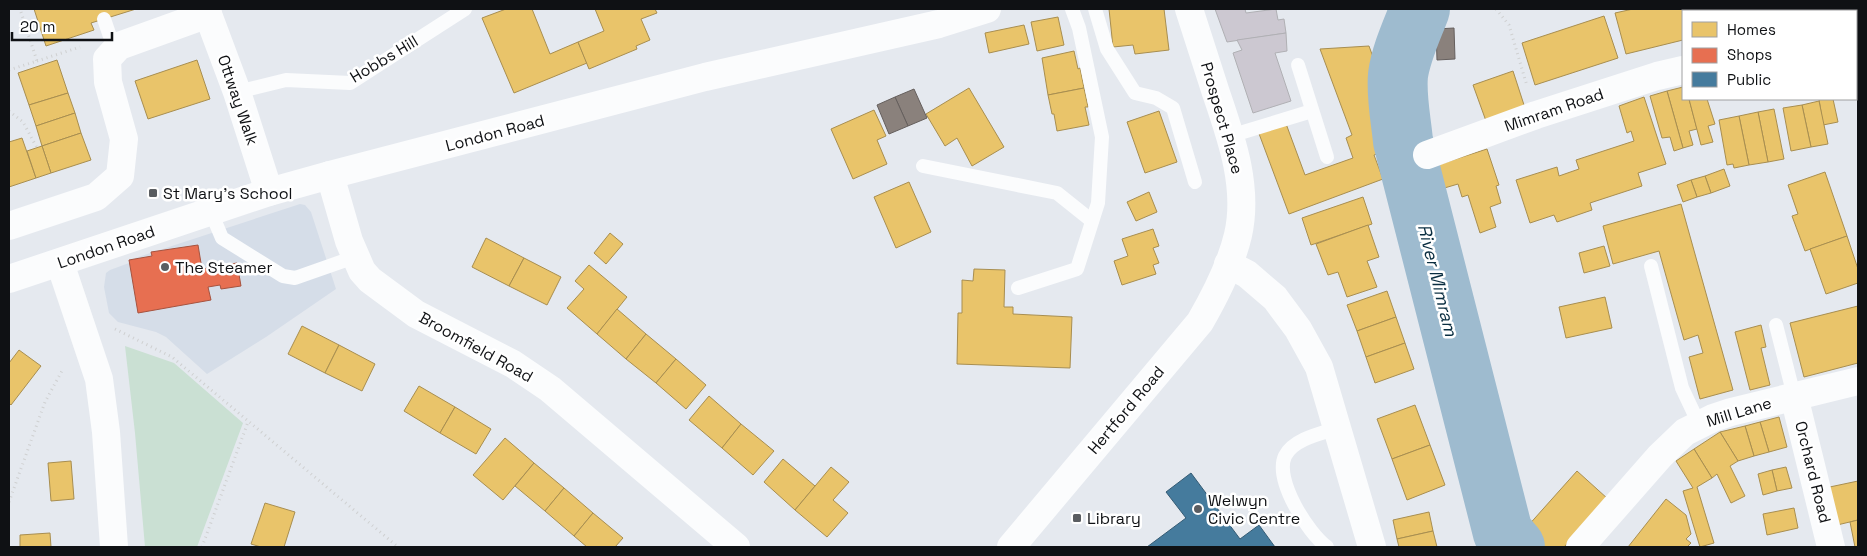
<svg xmlns="http://www.w3.org/2000/svg" width="1867" height="556" font-family="'Space Grotesk',sans-serif">
  <style>
    .built { fill: #d5dde8 }
    .green { fill: #cae0d3 }
    .homes { fill: #e9c46a; stroke: #a88e50 }
    .shops { fill: #e76f51; stroke: #a6533f }
    .public { fill: #457b9d; stroke: #355b74 }
    .industry { fill: #8a817c; stroke: #655f5d }
    .lines { fill: none; stroke-linecap: round; stroke-linejoin: round }
    .river { stroke: #9ebbcf; stroke-width: 60 }
    .building { fill: #ccc8d1; stroke: #b0b0b4 }
    .path { stroke: #cfd0d1; stroke-width: 3; stroke-dasharray: 1 4; stroke-linecap: butt }
    .lane { stroke: #fbfcfd; stroke-width: 14 }
    .street { stroke: #fbfcfd; stroke-width: 28 }
    .secondary { stroke: #fbfcfd; stroke-width: 28 }
    .poi-dot { fill: #5a5d61; stroke: #fff; stroke-width: 2 }
    .labels { text-anchor: middle; dominant-baseline: central; stroke-width: 5; stroke-linejoin: round; paint-order: stroke }
    .street-label { font-size: 16px; fill: #0f1114; stroke: #fff }
    .poi-label { font-size: 16px; fill: #0f1114; stroke: #fff; text-anchor: start }
    .water-label { font-size: 18px; font-style: italic; fill: #092d40; stroke: #fff }
  </style>
  <rect width="100%" height="100%" fill="#e5e9ef"/>
  <path class="built" d="M300,204L305,205L311,212L336,289L266,337L207,374L166,337L156,332L118,322L109,313L104,287L106,273L110,270L129,263V260Z"/>
  <path class="green" d="M125,346L174,363L243,423L197,547H145L135,433Z"/>
  <g class="homes">
    <path d="M34,9H136L91,23L94,30L46,46Z"/>
    <path d="M506,9H532L550,54L578,42L587,63L514,93L482,18Z"/>
    <path d="M595,9H655L657,13L641,19L650,40L636,46L637,49L589,69L578,42L604,31Z"/>
    <path d="M1109,9H1164L1169,50L1135,54L1133,45L1113,47Z"/>
    <path d="M1633,9H1704V11H1683V40L1626,54L1615,13Z"/>
    <path d="M1724,9H1758V11H1725Z"/>
    <path d="M1604,16L1618,58L1535,85L1522,43Z"/>
    <path d="M1058,17L1064,45L1037,51L1031,22Z"/>
    <path d="M1024,25L1029,44L989,53L985,33Z"/>
    <path d="M1369,46L1377,68L1372,69L1379,87L1374,88L1379,102L1372,104L1381,127L1374,130L1382,152L1374,155L1383,179L1289,214L1258,131L1285,121L1305,175L1353,158L1346,138L1352,135L1320,49Z"/>
    <path d="M1856,47H1858V95L1856,96Z"/>
    <path d="M1074,51L1078,69L1080,68L1084,88L1048,95L1042,58Z"/>
    <path d="M57,60L68,93L29,105L18,73Z"/>
    <path d="M197,60L210,99L148,119L135,81Z"/>
    <path d="M1513,71L1525,108L1486,121L1473,85Z"/>
    <path d="M1683,87V99H1689L1697,129L1689,131L1693,145L1683,148L1667,91Z"/>
    <path d="M969,88L1004,147L972,166L957,138L945,146L926,114Z"/>
    <path d="M1084,88L1088,107H1085L1089,125L1057,131L1054,114H1052L1048,95Z"/>
    <path d="M1667,91L1683,148L1674,151L1670,137L1662,138L1650,96Z"/>
    <path d="M68,93L75,113L36,126L29,105Z"/>
    <path d="M1644,97L1666,164L1638,173L1642,186L1590,203L1592,210L1557,222L1554,215L1530,223L1516,180L1557,167L1559,176L1579,169L1576,160L1634,141L1631,131L1627,133L1619,106Z"/>
    <path d="M1689,99H1707L1715,124L1708,126L1713,142L1701,145Z"/>
    <path d="M1819,99H1833L1838,122L1823,125Z"/>
    <path d="M1819,101L1828,144L1811,147L1802,105Z"/>
    <path d="M1802,105L1811,147L1791,151L1783,108Z"/>
    <path d="M1774,109L1784,159L1768,162L1758,112Z"/>
    <path d="M874,110L886,136L877,140L887,164L853,179L831,129Z"/>
    <path d="M1159,111L1177,162L1145,173L1127,122Z"/>
    <path d="M1758,112L1768,162L1749,165L1739,116Z"/>
    <path d="M75,113L81,133L42,146L36,126Z"/>
    <path d="M1739,116L1749,165L1734,168L1733,164L1727,165L1719,120Z"/>
    <path d="M81,133L91,160L51,173L42,146Z"/>
    <path d="M22,138L36,178L9,187V142Z"/>
    <path d="M42,146L51,173L36,178L27,151Z"/>
    <path d="M1487,149L1499,185L1496,186L1501,203L1490,207L1496,227L1480,233L1468,195L1462,197L1458,184L1441,189L1434,166Z"/>
    <path d="M1724,169L1730,186L1711,193L1705,176Z"/>
    <path d="M1825,172L1847,236L1805,251L1792,216L1798,214L1788,185Z"/>
    <path d="M1705,176L1711,193L1697,197L1691,180Z"/>
    <path d="M1691,180L1697,197L1683,202L1677,185Z"/>
    <path d="M909,182L931,232L896,248L874,197Z"/>
    <path d="M1149,192L1157,212L1136,221L1127,202Z"/>
    <path d="M1363,197L1372,224L1311,245L1302,218Z"/>
    <path d="M1681,204L1733,390L1700,399L1689,357L1703,353L1698,335L1684,340L1659,251L1613,264L1603,226Z"/>
    <path d="M1368,225L1379,257L1367,261L1377,287L1347,297L1338,272L1328,275L1316,244Z"/>
    <path d="M1153,229L1159,246L1153,248L1159,263L1153,265L1156,274L1122,285L1114,261L1128,256L1122,239Z"/>
    <path d="M610,233L623,244L606,264L594,253Z"/>
    <path d="M1847,236L1858,269V283L1826,294L1810,249Z"/>
    <path d="M486,238L524,258L509,286L472,267Z"/>
    <path d="M1604,246L1610,266L1584,273L1579,253Z"/>
    <path d="M524,258L561,277L547,305L509,286Z"/>
    <path d="M589,265L627,297L597,334L567,308L584,289L575,281Z"/>
    <path d="M974,269L1005,270L1004,307H1013V314L1072,317L1070,368L957,364L958,313H962V280L973,281Z"/>
    <path d="M1387,291L1396,317L1357,331L1347,305Z"/>
    <path d="M1605,297L1612,328L1566,338L1559,307Z"/>
    <path d="M1858,306V363L1804,377L1790,323Z"/>
    <path d="M617,309L646,334L626,359L597,334Z"/>
    <path d="M1396,317L1405,343L1366,357L1357,331Z"/>
    <path d="M1761,325L1766,347L1761,348L1770,385L1750,390L1735,332Z"/>
    <path d="M302,326L339,345L325,373L288,354Z"/>
    <path d="M646,334L676,359L656,383L626,359Z"/>
    <path d="M1405,343L1414,369L1375,383L1366,357Z"/>
    <path d="M339,345L375,364L362,391L325,373Z"/>
    <path d="M19,350L41,366L11,405L9,403V363Z"/>
    <path d="M676,359L706,385L686,409L656,383Z"/>
    <path d="M419,386L455,407L440,433L404,411Z"/>
    <path d="M709,396L741,424L722,448L689,420Z"/>
    <path d="M1415,405L1430,445L1392,459L1377,419Z"/>
    <path d="M455,407L491,429L476,454L440,433Z"/>
    <path d="M1779,417L1787,447L1769,452L1760,422Z"/>
    <path d="M1760,422L1769,452L1754,456L1745,426Z"/>
    <path d="M741,424L774,451L753,475L722,448Z"/>
    <path d="M1745,426L1754,456L1738,461L1720,432Z"/>
    <path d="M1720,432L1738,461L1730,466L1745,496L1731,503L1717,474L1712,478L1694,449Z"/>
    <path d="M505,438L534,463L503,500L473,475Z"/>
    <path d="M1430,445L1445,485L1407,500L1392,459Z"/>
    <path d="M1694,449L1712,478L1697,487L1714,543L1700,547L1683,491L1693,488L1676,461Z"/>
    <path d="M783,459L815,486L795,510L764,482Z"/>
    <path d="M71,461L74,499L51,501L48,463Z"/>
    <path d="M534,463L564,488L545,511L515,486Z"/>
    <path d="M831,467L849,482L833,500L848,513L827,537L795,510Z"/>
    <path d="M1786,467L1792,488L1777,491L1772,470Z"/>
    <path d="M1772,470L1777,491L1763,495L1758,474Z"/>
    <path d="M1577,471L1608,499L1564,547H1529L1518,537Z"/>
    <path d="M1858,481V520L1833,526L1825,488Z"/>
    <path d="M564,488L593,513L574,536L545,511Z"/>
    <path d="M1666,499L1686,515L1691,534L1686,539L1691,543L1687,547H1628Z"/>
    <path d="M265,503L295,512L284,547H261L251,544Z"/>
    <path d="M1794,508L1798,528L1767,535L1763,514Z"/>
    <path d="M1429,512L1433,531L1397,539L1393,520Z"/>
    <path d="M593,513L623,538L615,547H587L574,536Z"/>
    <path d="M1858,520V547H1855L1850,522Z"/>
    <path d="M1433,531L1437,547H1399L1397,539Z"/>
    <path d="M50,533L51,547H20V535Z"/>
  </g>
  <path class="shops" d="M198,245L202,269L237,263L241,286L221,289L220,285L208,287L211,300L138,313L129,260L152,256L151,252Z"/>
  <path class="public" d="M1191,473L1240,539L1259,525L1275,547H1147L1186,518L1166,492Z"/>
  <g class="industry">
    <path d="M1454,28L1455,59L1437,60L1436,29Z"/>
    <path d="M914,89L927,118L908,126L895,97Z"/>
    <path d="M895,97L908,126L889,134L877,105Z"/>
  </g>
  <g class="lines">
    <path class="river" d="M1420,9C1412,30 1401,53 1398,75C1396,97 1401,120 1403,141L1503,533L1515,547"/>
  </g>
  <g class="building">
    <path d="M1215,9H1245L1246,13L1276,9L1278,20L1284,19L1286,33L1227,42Z"/>
    <path d="M1286,33L1287,51L1275,53L1291,101L1253,113L1233,53L1242,50L1237,40Z"/>
  </g>
  <g class="lines">
    <g class="path">
      <path d="M1496,9L1509,25L1527,86"/>
      <path d="M37,61L80,47"/>
      <path d="M9,70L37,61L20,9"/>
      <path d="M9,111L23,122L37,148"/>
      <path d="M115,329L172,357L398,547"/>
      <path d="M9,502L45,402L63,369"/>
      <path d="M202,547L248,422"/>
    </g>
    <g class="lane">
      <path d="M1095,9L1107,49L1135,93L1156,98L1173,108L1195,182"/>
      <path d="M104,19L115,51"/>
      <path d="M1298,65L1327,157"/>
      <path d="M237,92L286,80L350,83L465,9"/>
      <path d="M1230,136L1312,111"/>
      <path d="M923,166L1057,193L1092,221"/>
      <path d="M211,212L222,238L283,276L295,278L355,257"/>
      <path d="M1651,266L1682,388L1699,424"/>
      <path d="M1018,288L1077,269L1098,203L1102,137L1079,28L1072,9"/>
      <path d="M1776,325L1794,396"/>
      <path d="M1327,547C1308,533 1274,480 1285,456C1293,439 1322,433 1338,428"/>
    </g>
    <g class="street">
      <path d="M206,9L237,92L269,192"/>
      <path d="M1856,30H1858"/>
      <path d="M1427,155L1536,115L1657,76L1683,70"/>
      <path d="M330,175L349,241L362,271L370,280L416,314L513,364L550,389L736,547"/>
      <path d="M9,226L96,197L120,176L124,139L108,82L107,59L119,46L208,14"/>
      <path d="M60,263L99,379L106,432L114,547"/>
      <path d="M1228,264L1247,274L1275,298L1298,329L1319,367L1372,547"/>
      <path d="M1794,396L1831,547"/>
      <path d="M1580,547L1660,456L1685,432L1713,418L1731,412L1858,381"/>
    </g>
    <g class="secondary">
      <path d="M9,279L269,192L330,175L705,77L939,24L987,9"/>
      <path d="M1011,547L1200,322C1215,296 1231,265 1238,235C1249,187 1231,137 1216,93C1207,65 1198,37 1189,9"/>
    </g>
  </g>
  <g class="poi-dot">
    <rect x="148" y="188" width="10" height="10" rx="2.5"/>
    <circle cx="165" cy="267" r="5"/>
    <circle cx="1198" cy="509" r="5"/>
    <rect x="1072" y="513" width="10" height="10" rx="2.5"/>
  </g>
  <g class="labels">
    <g class="street-label">
      <text transform="translate(384 59) rotate(-31)">Hobbs Hill</text>
      <text transform="translate(238 100) rotate(71)">Ottway Walk</text>
      <text transform="translate(1554 110) rotate(-19)">Mimram Road</text>
      <text transform="translate(1222 118) rotate(74)">Prospect Place</text>
      <text transform="translate(495 133) rotate(-15)">London Road</text>
      <text transform="translate(106 247) rotate(-19)">London Road</text>
      <text transform="translate(476 347) rotate(29)">Broomfield Road</text>
      <text transform="translate(1126 410) rotate(-50)">Hertford Road</text>
      <text transform="translate(1739 412) rotate(-17)">Mill Lane</text>
      <text transform="translate(1813 472) rotate(76)">Orchard Road</text>
    </g>
    <g class="poi-label">
      <text x="163" y="193">St Mary's School</text>
      <text x="175" y="267">The Steamer</text>
      <text x="1208" y="500">Welwyn<tspan x="1208" dy="18">Civic Centre</tspan></text>
      <text x="1087" y="518">Library</text>
    </g>
    <g class="water-label">
      <text transform="translate(1438 280) rotate(76)">River Mimram</text>
    </g>
  </g>
  <rect width="1867" height="556" fill="none" stroke="#0f1114" stroke-width="20"/>
  <rect x="1682" y="10" width="175" height="90" fill="#ffffff" stroke="#9fa0a1"/>
  <rect x="1692" y="22" width="25" height="15" fill="#e9c46a" stroke="#9fa0a1"/>
  <text x="1727" y="35" font-size="15" fill="#0f1114">Homes</text>
  <rect x="1692" y="48" width="25" height="15" fill="#e76f51" stroke="#9fa0a1"/>
  <text x="1727" y="60" font-size="15" fill="#0f1114">Shops</text>
  <rect x="1692" y="72" width="25" height="15" fill="#457b9d" stroke="#9fa0a1"/>
  <text x="1727" y="85" font-size="15" fill="#0f1114">Public</text>
  <path d="M12 32v8h100v-8" fill="none" stroke="#0f1114" stroke-width="2.5"/>
  <text x="20" y="32" font-size="15" fill="#0f1114" stroke="#ffffff" stroke-width="4" paint-order="stroke">20 m</text>
</svg>
